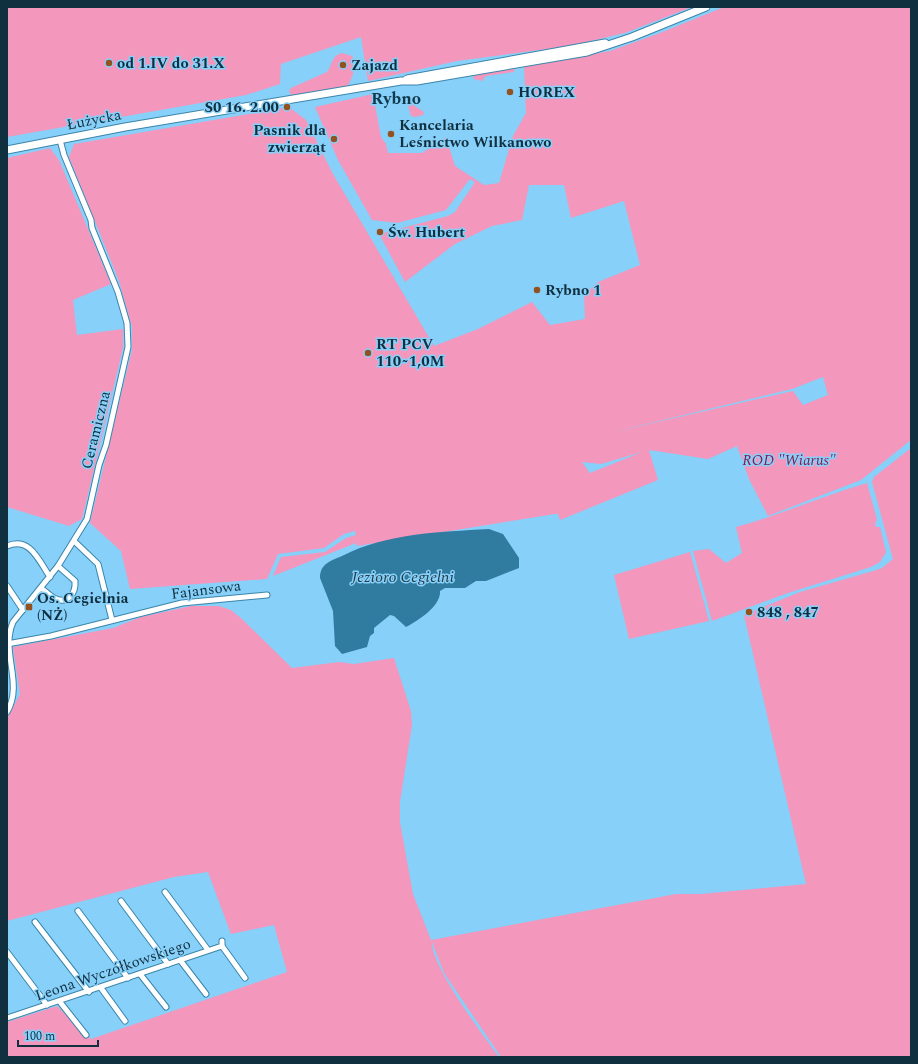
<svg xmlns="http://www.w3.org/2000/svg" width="918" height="1064" font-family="Spectral,serif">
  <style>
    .green { fill: #f397bd; fill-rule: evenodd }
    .water { fill: #307ba0 }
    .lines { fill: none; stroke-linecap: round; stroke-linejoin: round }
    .minor-casing { stroke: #3b85aa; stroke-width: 7 }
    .secondary-casing { stroke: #3b85aa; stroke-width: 9 }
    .minor { stroke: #fff; stroke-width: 5 }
    .secondary { stroke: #fff; stroke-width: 7 }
    .poi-dot { fill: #93511f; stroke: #87d0f9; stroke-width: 1.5 }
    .labels { text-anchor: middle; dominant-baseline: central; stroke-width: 3; stroke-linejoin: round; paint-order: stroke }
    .poi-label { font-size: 15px; font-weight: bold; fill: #102f3f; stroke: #87d0f9; text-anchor: start }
    .street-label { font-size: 15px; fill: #102f3f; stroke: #87d0f9 }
    .park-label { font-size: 15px; font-style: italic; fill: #851c52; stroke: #87d0f9 }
    .water-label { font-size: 16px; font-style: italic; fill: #243b48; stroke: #87d0f9 }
    .quarter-label { font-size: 17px; font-weight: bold; fill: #123a4d; stroke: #87d0f9 }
  </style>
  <rect width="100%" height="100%" fill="#87d0f9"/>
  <g class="green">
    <path d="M7,7H692L625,33L569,46L457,61L368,81L361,37L281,64L280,84L246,95L7,137Z"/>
    <path d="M724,7H911V440L861,480L768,516L749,479L737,446L708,459L649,450L658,480L560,520L558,514H555L357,546L356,543L273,576L281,557L325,552L346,538L356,535L355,531L344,534L324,548L278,554L267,579L130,589L121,551L90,523L132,350V327L119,281L69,157L74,144L289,107L306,120L333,174L434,346L478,329L532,302L550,325L585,319L584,295L598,282L640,265L624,201L571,218L564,185H529L522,220L492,226L455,244L405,282L379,234L448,216L455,212L475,182L470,179L446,210L397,223L372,220L338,160L315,107L373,94L381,137L386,144L388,153H422L446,137L455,166L484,185L499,183L513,136L526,113L524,66L610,51L660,33ZM823,377L828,395L803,405L793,391L609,433L792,389ZM642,452L590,473L582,462L601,464Z"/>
    <path d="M342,53L352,56C358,65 352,79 347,87L291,95L289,91L291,88L327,72C333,64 331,56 342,53Z"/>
    <path d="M515,66L514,72L486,76L482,81L474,79L472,73Z"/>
    <path d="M407,101L424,112L423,115L415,117L411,116Z"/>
    <path d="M50,148L59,160L111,284L73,300L77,335L123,329V348L82,519L69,526L7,507V158Z"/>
    <path d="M911,448V1057H501L444,973L432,942C431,966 483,1035 499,1057H7V1022L57,1006L91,1039L287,972L274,925L231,934L208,872L174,877L7,921V719L20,694L13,647L113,628L141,617L191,606H219L231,610L242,619L292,668L339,662L354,664L394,658L411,711L412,725L400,802V822L413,894L431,940L676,894H701L806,884L744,615L800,592L873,571L882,568L893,559L872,482L874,477Z"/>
    <path d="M867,483L877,519L875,524L876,527H880L886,552L880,562L871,567L788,593L712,621L693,551L709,549L726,563L742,553L736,527C780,515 822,496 867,483Z"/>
    <path d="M690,552L709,621L629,639L614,575Z"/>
  </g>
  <path class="water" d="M489,529L503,534L519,558V568L486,581H476L465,588H445L440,591C441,606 419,620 406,627L394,616L390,615L374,628V633L370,636L367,647L342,654L335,646L333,611L320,578C320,564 330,561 342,556C387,533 439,532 489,529Z"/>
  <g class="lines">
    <g class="minor-casing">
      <g id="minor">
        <path d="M74,541L98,564L112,620"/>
        <path d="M7,546C30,536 39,561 50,577"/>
        <path d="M7,586L23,610"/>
        <path d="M41,588C45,591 49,595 54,598C67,605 76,594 75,581L58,566"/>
        <path d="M7,644L51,636L182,603L267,595"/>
        <path d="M7,712C24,683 0,652 13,622L58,566L87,519L99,465L106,445L128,347L127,323L118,292L92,228L91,220L64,155L60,140"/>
        <path d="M165,892L208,950"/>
        <path d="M121,901L168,964"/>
        <path d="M78,911L128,978"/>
        <path d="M35,922L89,992"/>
        <path d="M222,946L245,978"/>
        <path d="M7,952L47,1005"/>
        <path d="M180,960L206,994"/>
        <path d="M140,974L166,1007"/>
        <path d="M101,988L125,1021"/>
        <path d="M60,1002L86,1035"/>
        <path d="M7,1018L222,946V941"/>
      </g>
    </g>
    <g class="secondary-casing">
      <g id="secondary">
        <path d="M407,79L605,43"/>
        <path d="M7,150L125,127L401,81H417L587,52L632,37L706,7"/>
      </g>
    </g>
    <use href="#minor" class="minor"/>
    <use href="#secondary" class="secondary"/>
  </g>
  <g class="poi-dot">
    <circle cx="109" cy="63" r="4"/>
    <circle cx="343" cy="65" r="4"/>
    <circle cx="510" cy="92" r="4"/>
    <circle cx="287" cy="107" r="4"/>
    <circle cx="391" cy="134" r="4"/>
    <circle cx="334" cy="139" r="4"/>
    <circle cx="380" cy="232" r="4"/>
    <circle cx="537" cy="290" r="4"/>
    <circle cx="368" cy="353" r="4"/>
    <rect x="25" y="603" width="8" height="8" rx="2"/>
    <circle cx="749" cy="612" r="4"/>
  </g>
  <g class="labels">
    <g class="poi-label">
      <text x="117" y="63">od 1.IV do 31.X</text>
      <text x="351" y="65">Zajazd</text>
      <text x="518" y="92">HOREX</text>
      <text x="279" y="107" text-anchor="end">S0 16. 2.00</text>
      <text x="399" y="125">Kancelaria<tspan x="399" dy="17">Leśnictwo Wilkanowo</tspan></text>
      <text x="326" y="130" text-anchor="end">Pasnik dla<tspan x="326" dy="17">zwierząt</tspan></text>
      <text x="388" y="232">Św. Hubert</text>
      <text x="545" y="290">Rybno 1</text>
      <text x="376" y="344">RT PCV<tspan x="376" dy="17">110 ̴ 1,0M</tspan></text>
      <text x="37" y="598">Os. Cegielnia<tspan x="37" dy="17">(NŻ)</tspan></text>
      <text x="757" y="612">848 , 847</text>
    </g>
    <g class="street-label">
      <text transform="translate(94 120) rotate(-11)">Łużycka</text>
      <text transform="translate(96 430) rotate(-76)">Ceramiczna</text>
      <text transform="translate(206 590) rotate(-7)">Fajansowa</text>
      <text transform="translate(113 970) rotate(-19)">Leona Wyczółkowskiego</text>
    </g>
    <g class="park-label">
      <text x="789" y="460">ROD "Wiarus"</text>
    </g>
    <g class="water-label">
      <text x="403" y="577">Jezioro Cegielni</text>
    </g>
    <g class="quarter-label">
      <text x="396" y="99">Rybno</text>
    </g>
  </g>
  <rect width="918" height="1064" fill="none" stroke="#102f3f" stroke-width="16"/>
  <path d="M18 1040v6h80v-6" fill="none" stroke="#102f3f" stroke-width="2"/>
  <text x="24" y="1040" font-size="12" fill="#102f3f" stroke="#87d0f9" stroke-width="3" paint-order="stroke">100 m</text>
</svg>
